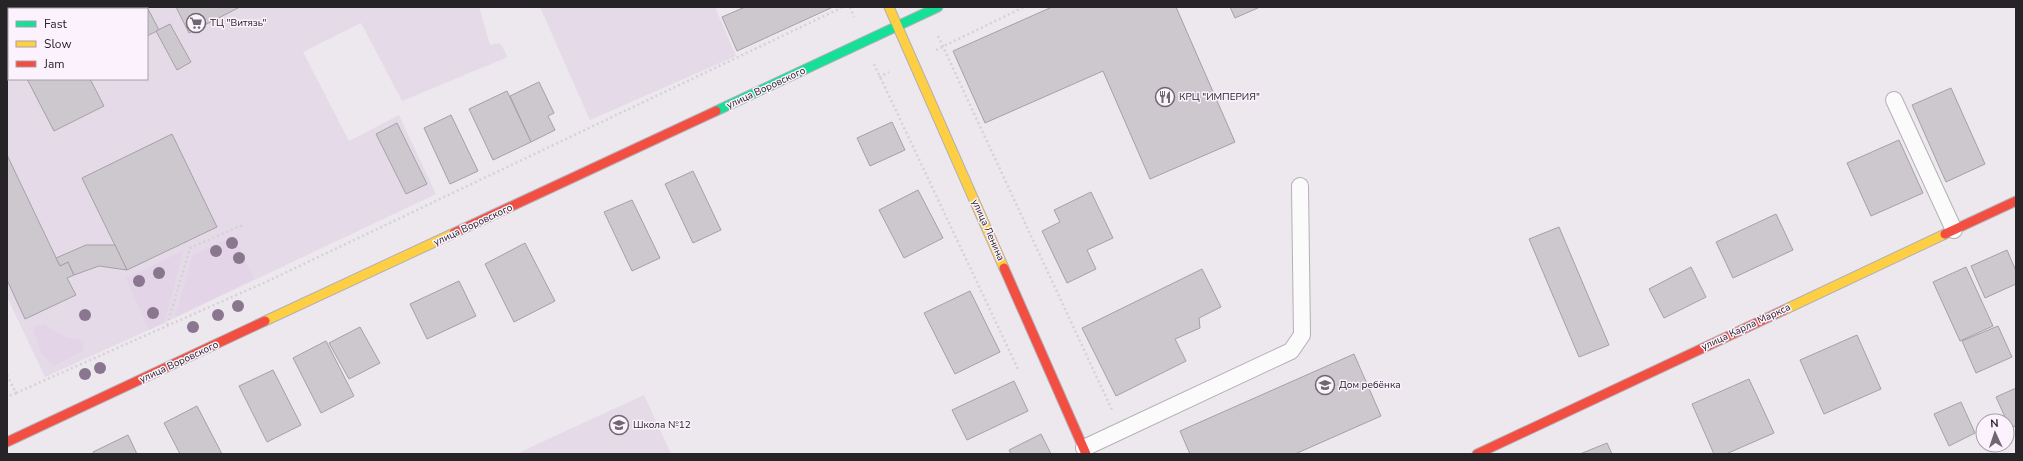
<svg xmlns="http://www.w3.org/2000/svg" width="2023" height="461" font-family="'Nunito Sans',sans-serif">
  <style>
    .built { fill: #e5dbe8; fill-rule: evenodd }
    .green { fill: #e3d4e7 }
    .building { fill: #ccc8cd; stroke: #a4a1a5 }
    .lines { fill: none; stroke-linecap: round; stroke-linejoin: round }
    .lane-casing { stroke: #b4b0b5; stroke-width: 18 }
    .fast-casing { stroke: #b4b0b5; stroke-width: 11 }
    .slow-casing { stroke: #b4b0b5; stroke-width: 11 }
    .jam-casing { stroke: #b4b0b5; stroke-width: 11 }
    .path { stroke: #d4d2d4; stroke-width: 2.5; stroke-dasharray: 2 3; stroke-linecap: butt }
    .lane { stroke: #fcfbfc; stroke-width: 16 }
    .fast { stroke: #16e098; stroke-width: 9 }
    .slow { stroke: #ffcf43; stroke-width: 9 }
    .jam { stroke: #f24e42; stroke-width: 9 }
    .tree { fill: #8a778f }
    .labels { text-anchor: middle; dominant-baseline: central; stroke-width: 3; stroke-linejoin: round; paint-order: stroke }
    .poi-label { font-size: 10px; fill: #272428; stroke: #fbf2fe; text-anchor: start }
    .street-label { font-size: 10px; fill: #272428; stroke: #fbf2fe }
  </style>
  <rect width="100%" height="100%" fill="#ede7ee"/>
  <g class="built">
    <path d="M7,7H479L490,45L500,43L508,57L402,101L361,23L303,52L349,141L399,115L436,194L164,323L45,377L7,297ZM9,9H147V79H9Z"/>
    <path d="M540,7H715L736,56L590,120Z"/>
    <path d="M644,395L671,454H516Z"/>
  </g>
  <g class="green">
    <path d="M234,236L254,279L175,317L193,255Z"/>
    <path d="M184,250L164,323L149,330L126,278Z"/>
    <path d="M44,324L65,337L84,341L83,351L54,366L41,354L33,327Z"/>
  </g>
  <g class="building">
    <path d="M33,7H53L54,9H29Z"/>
    <path d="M147,7L159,30L147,36V9H141Z"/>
    <path d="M176,7H240L189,33Z"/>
    <path d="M745,7H833L737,51L722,17Z"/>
    <path d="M1052,7H1176L1235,142L1150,179L1103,71L985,123L953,51Z"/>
    <path d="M1230,7H1260L1235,18Z"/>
    <path d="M9,19V44L7,40V20Z"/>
    <path d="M170,24L191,62L177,70L156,31Z"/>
    <path d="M27,79H90L104,106L54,131Z"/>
    <path d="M539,82L554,113L548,116L555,130L531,142L510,96Z"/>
    <path d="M1951,88L1985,164L1946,182L1912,105Z"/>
    <path d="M507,91L531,142L493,160L469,109Z"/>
    <path d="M451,115L478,171L450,184L424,128Z"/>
    <path d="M892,122L905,150L870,166L857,138Z"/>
    <path d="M397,123L427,184L406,194L376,134Z"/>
    <path d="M172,134L217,227L127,270L82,178Z"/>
    <path d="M1899,140L1923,193L1871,216L1847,163Z"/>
    <path d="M7,155L60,266L68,262L74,275L67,278L76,295L25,319L7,280Z"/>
    <path d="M693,171L721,230L693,243L665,184Z"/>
    <path d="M918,190L943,238L904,258L879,210Z"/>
    <path d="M1091,192L1113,238L1087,250L1096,269L1067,283L1042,231L1060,222L1054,210Z"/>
    <path d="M632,200L660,258L632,271L604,212Z"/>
    <path d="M1776,214L1793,250L1733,278L1716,242Z"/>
    <path d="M1559,227L1609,345L1579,357L1529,239Z"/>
    <path d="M525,243L555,301L514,322L485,264Z"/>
    <path d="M86,245H115L127,270L99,266L74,275L68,262L60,266L56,258Z"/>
    <path d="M2007,250L2016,271V284L1985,298L1971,266Z"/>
    <path d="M1691,267L1706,297L1664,318L1649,289Z"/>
    <path d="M1966,267L1993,326L1960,341L1933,282Z"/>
    <path d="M1202,269L1221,307L1199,318L1200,328L1175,339L1186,361L1116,396L1082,328Z"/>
    <path d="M459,281L476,316L427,339L410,304Z"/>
    <path d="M970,291L1000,352L955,374L924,313Z"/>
    <path d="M1998,326L2012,357L1976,373L1962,341Z"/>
    <path d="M360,327L380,363L349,379L329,343Z"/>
    <path d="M1857,335L1881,389L1824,414L1800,360Z"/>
    <path d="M326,341L354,396L321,413L293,358Z"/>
    <path d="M1354,354L1381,416L1295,454H1190L1180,431Z"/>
    <path d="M273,370L301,425L267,442L239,386Z"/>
    <path d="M1749,379L1774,433L1726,454H1714L1692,404Z"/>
    <path d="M1014,381L1028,411L967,440L952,410Z"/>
    <path d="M2016,388V426L2010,428L1996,397Z"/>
    <path d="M1961,402L1975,433L1949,446L1934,414Z"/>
    <path d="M197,406L222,454H180L164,423Z"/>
    <path d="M1041,434L1051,454H1011L1009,450Z"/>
    <path d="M128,435L137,454H94L93,452Z"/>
    <path d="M1607,443L1612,454H1580Z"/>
  </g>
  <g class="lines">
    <g class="lane-casing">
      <g id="lane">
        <path d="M1894,100L1954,230"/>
        <path d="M1084,448L1291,351L1302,335L1300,186"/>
      </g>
    </g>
    <g class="fast-casing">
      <path id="fast" d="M716,111L938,7"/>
    </g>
    <g class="slow-casing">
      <g id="slow">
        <path d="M889,7L1004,268"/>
        <path d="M1784,310L1945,234"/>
        <path d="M265,321L454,233"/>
      </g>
    </g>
    <g class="jam-casing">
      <g id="jam">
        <path d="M454,233L716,111"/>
        <path d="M1945,234L2016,201"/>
        <path d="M1004,268L1086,454"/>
        <path d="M7,442L265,321"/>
        <path d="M1477,454L1784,310"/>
      </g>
    </g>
    <g class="path">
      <path d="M850,7L854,17"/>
      <path d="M938,36L1112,410"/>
      <path d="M936,50L1024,7"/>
      <path d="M874,64L1018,369"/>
      <path d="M879,77L889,72"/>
      <path d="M167,325L190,248L243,225"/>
      <path d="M7,375L16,393L7,397"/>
      <path d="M16,393L268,281L843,7"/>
    </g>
    <use href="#lane" class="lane"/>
    <use href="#fast" class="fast"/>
    <use href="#slow" class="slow"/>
    <use href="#jam" class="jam"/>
  </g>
  <g class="tree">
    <circle cx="232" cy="243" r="6"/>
    <circle cx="216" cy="251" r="6"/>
    <circle cx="239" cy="258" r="6"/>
    <circle cx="159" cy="273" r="6"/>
    <circle cx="139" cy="281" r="6"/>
    <circle cx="238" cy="306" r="6"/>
    <circle cx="153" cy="313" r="6"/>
    <circle cx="85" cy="315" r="6"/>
    <circle cx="218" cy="315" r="6"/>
    <circle cx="193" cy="327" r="6"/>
    <circle cx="100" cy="368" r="6"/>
    <circle cx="85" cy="374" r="6"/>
  </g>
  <defs>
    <g id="supermarket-ring" transform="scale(1)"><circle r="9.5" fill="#fbf2fe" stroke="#6c686d" stroke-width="1.5"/><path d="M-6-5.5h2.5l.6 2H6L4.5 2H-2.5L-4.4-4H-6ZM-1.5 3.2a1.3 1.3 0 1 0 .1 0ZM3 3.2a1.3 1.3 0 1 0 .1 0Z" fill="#6c686d"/></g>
    <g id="restaurant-ring" transform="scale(1)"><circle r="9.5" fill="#fbf2fe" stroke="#6c686d" stroke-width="1.5"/><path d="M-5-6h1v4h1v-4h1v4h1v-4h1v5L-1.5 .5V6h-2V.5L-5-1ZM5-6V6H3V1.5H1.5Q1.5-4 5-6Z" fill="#6c686d"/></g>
    <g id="school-ring" transform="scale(1)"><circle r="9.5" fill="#fbf2fe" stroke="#6c686d" stroke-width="1.5"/><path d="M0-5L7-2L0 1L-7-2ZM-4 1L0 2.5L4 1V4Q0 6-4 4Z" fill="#6c686d"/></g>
  </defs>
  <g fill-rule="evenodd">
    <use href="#supermarket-ring" x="196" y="23"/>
    <use href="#restaurant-ring" x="1165" y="97"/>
    <use href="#school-ring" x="1325" y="385"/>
    <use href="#school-ring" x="619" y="425"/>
  </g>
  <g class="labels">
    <g class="poi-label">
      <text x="210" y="23">ТЦ "Витязь"</text>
      <text x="1179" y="97">КРЦ "ИМПЕРИЯ"</text>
      <text x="1339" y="385">Дом ребёнка</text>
      <text x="633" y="425">Школа №12</text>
    </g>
    <g class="street-label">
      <text transform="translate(766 88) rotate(-25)">улица Воровского</text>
      <text transform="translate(473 225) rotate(-25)">улица Воровского</text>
      <text transform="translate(988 230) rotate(66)">улица Ленина</text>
      <text transform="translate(1746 327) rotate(-25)">улица Карла Маркса</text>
      <text transform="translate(179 362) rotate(-25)">улица Воровского</text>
    </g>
  </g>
  <rect width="2023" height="461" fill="none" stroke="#272428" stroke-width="16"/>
  <rect x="8" y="8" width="140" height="72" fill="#fbf2fe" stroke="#a6a0a8"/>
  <rect x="16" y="21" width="20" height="6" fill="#16e098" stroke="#a6a0a8"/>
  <text x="44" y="28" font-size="12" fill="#272428">Fast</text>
  <rect x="16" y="41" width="20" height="6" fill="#ffcf43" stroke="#a6a0a8"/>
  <text x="44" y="48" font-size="12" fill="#272428">Slow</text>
  <rect x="16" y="61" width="20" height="6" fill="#f24e42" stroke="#a6a0a8"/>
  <text x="44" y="68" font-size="12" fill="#272428">Jam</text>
  <g transform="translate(1995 433) rotate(357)"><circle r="19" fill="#fbf2fe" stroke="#a6a0a8"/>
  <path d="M0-3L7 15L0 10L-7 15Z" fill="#6c686d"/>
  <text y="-6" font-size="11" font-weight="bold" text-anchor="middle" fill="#272428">N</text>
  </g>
</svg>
